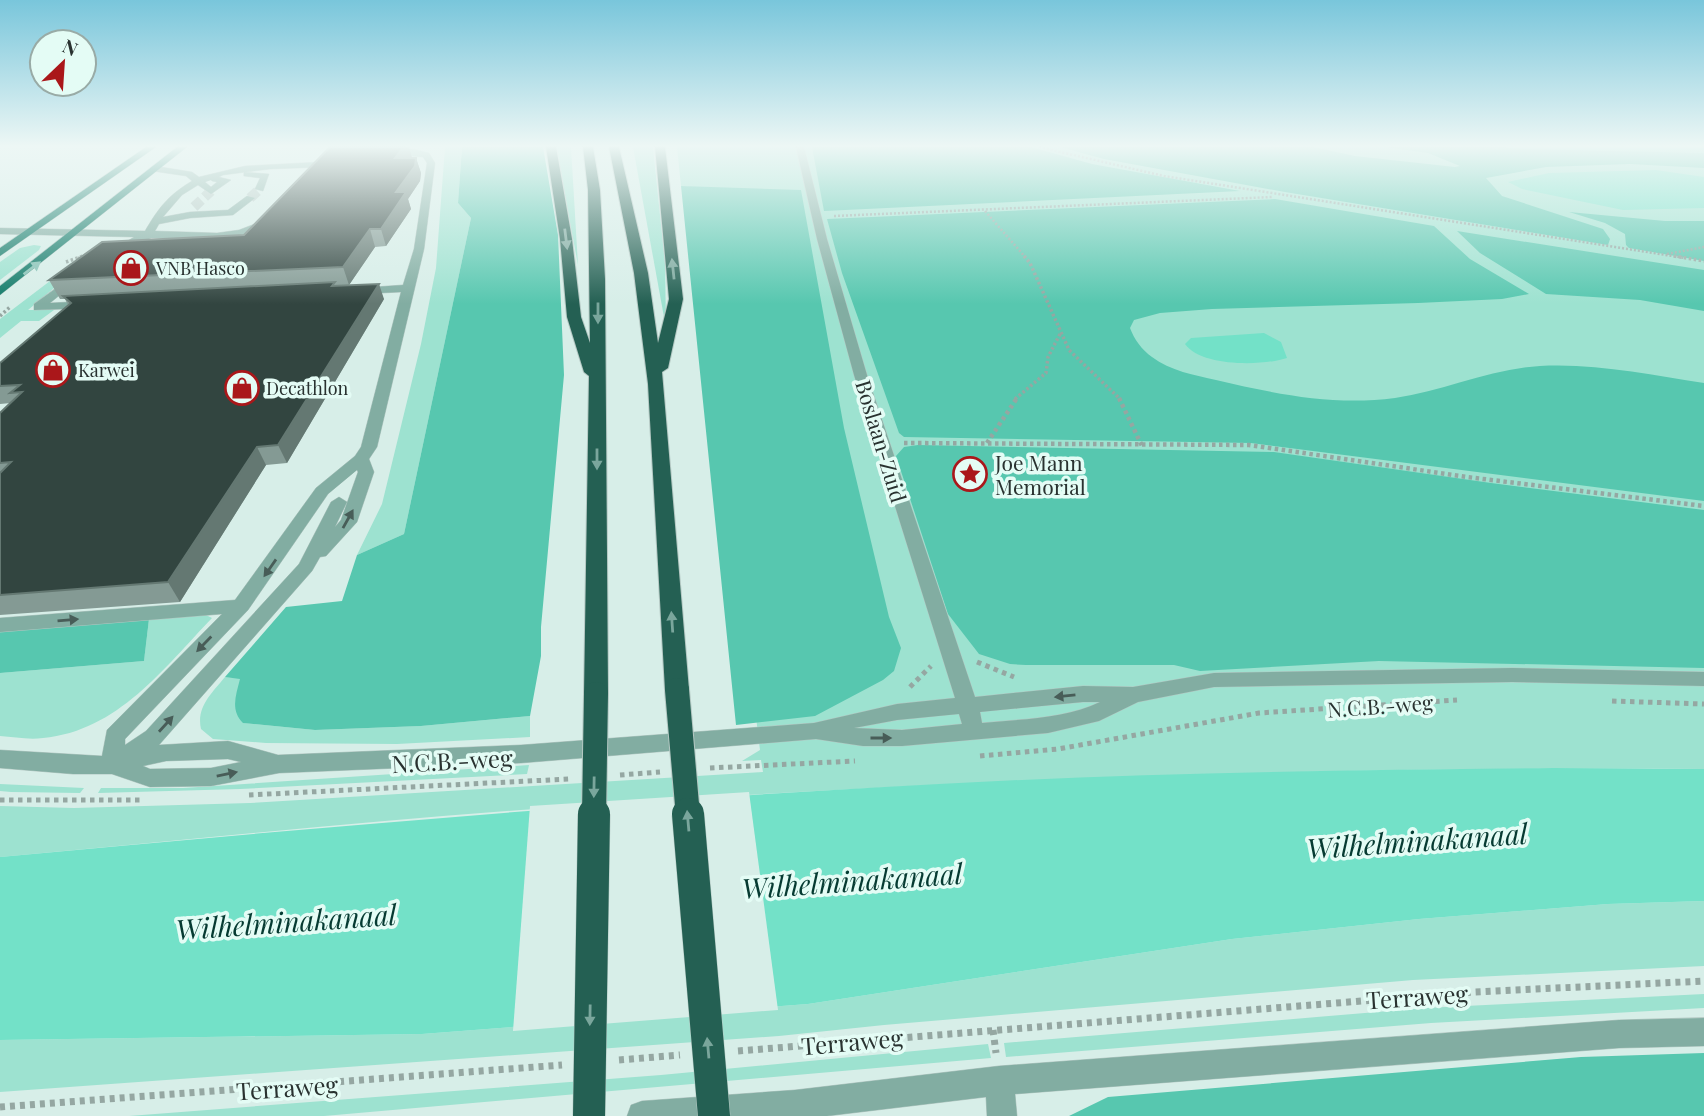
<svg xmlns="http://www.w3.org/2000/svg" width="1704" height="1116" font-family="'Playfair Display',serif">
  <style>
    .green { fill: #9de2d0 }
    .forest { fill: #57c7af }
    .water { fill: #73e1c8 }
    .pier { fill: #d7eee8 }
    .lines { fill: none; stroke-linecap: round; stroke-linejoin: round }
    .minor-tunnel { stroke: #b4c8c3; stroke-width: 10; stroke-dasharray: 10 4.5; stroke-linecap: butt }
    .minor-casing { stroke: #b4c8c3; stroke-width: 1 }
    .major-casing { stroke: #b4c8c3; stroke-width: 1 }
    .highway-casing { stroke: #b4c8c3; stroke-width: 2 }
    .path-far4 { stroke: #95a7a2; stroke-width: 2.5; stroke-dasharray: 2 2; stroke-linecap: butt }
    .path-far3 { stroke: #95a7a2; stroke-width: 3.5; stroke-dasharray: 2.5 2.5; stroke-linecap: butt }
    .path-far2 { stroke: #95a7a2; stroke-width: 4.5; stroke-dasharray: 3.5 3.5; stroke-linecap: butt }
    .path-far1 { stroke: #95a7a2; stroke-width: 5; stroke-dasharray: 4.5 4.5; stroke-linecap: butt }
    .path { stroke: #95a7a2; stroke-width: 7; stroke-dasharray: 5 5; stroke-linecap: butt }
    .minor { fill: #82ada2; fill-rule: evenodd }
    .major { fill: #107967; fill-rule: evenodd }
    .highway { fill: #246053; fill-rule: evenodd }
    .highway-bridge-far1-casing { stroke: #b4c8c3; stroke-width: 26; stroke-linecap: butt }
    .highway-bridge-casing { stroke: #b4c8c3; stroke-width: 33; stroke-linecap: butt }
    .highway-bridge-far1 { stroke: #246053; stroke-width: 24 }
    .highway-bridge { stroke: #246053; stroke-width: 32 }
    .wall { fill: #849a94 }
    .shaded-wall { fill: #647872 }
    .building { fill: #324540; stroke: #647872; stroke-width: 2 }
    .oneway { fill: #7aa69c }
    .oneway2 { fill: #85c1b5 }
    .oneway3 { fill: #485d58 }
    .labels { text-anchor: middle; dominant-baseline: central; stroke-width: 7; stroke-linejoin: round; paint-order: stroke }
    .far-poi-label { font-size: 18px; fill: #293230; stroke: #e4fcf5; text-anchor: start }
    .street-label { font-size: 21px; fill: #293230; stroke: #e4fcf5 }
    .poi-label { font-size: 21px; fill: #293230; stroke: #e4fcf5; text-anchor: start }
    .near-street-label { font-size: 24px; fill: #293230; stroke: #e4fcf5 }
    .near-water-label { font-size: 28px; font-style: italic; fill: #063b32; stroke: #e4fcf5 }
  </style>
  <rect width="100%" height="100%" fill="#d7eee8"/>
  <g class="green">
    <path d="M445,147H462L458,203L471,218L404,534L357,555L382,504L421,344L436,268Z"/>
    <path d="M556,147H571L578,265Z"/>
    <path d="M633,147H653L665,264L666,328Z"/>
    <path d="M677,147H1704V769C1309,766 915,781 521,810C347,823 174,841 0,857V806L74,808L250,803L763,772L761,760L742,761L760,750L692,187L681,186Z"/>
    <path d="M34,245L41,246L39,250L0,280V262L20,248Z"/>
    <path d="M93,255L28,310H54L39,321H21L0,338V319L75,262Z"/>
    <path d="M206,615L212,618C164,668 118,731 43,738C29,740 14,737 0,736V673L144,661L149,619Z"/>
    <path d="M225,677L240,678L244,723L315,730L421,726L530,716V737L397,744L266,743L213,739L201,729C196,707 212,693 225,677Z"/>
    <path d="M529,765L527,774L240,789L98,793L101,788H183Z"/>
    <path d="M0,784L84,788L80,793L11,792L0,791Z"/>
    <path d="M1704,901V966L1413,980L884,1025L779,1036L0,1092V1040L422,1034L808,1004L1232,939L1419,919L1608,904Z"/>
    <path d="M1704,994V1008L1431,1023L1006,1057L1004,1043L1425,1008Z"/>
    <path d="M988,1044L991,1058L324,1116H129L661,1075Z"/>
  </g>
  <g class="forest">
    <path d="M462,147H543L558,235L564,375L541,627V656L530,716L421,726L315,730L243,723C230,710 236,695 240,679L225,677L286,607L342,601L357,555L404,534L471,218L458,203Z"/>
    <path d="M812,147H1031L1092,164L1240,191L824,211Z"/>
    <path d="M1060,147H1313L1355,156L1455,167L1460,166L1428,153L1384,147H1504L1704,153V168L1630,164L1546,167L1486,178L1502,196L1603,229L1610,239L1608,245L1285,192L1104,159Z"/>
    <path d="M681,186L801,190L844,428L889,617L901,648L894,671L883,680L815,716L736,725Z"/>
    <path d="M1275,199L1434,226L1470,259L1529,294L1502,299L1418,303L1212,309L1160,313L1134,320L1130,328C1134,339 1142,350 1152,357C1170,371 1195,375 1216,380C1276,394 1333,406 1395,398C1444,391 1490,369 1540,366C1595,363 1651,375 1704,383V501L1251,443L904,437L899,433L842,273L827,219Z"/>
    <path d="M1569,212L1665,221H1704V261L1629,248L1626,245L1625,234L1605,223Z"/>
    <path d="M1457,231L1704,270V311L1640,300L1546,294L1480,253Z"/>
    <path d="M918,445L1274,452L1491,483L1704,510V668L1379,661L1200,671L1174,665H1026L1010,664L979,654L948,614L896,456L904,447Z"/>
    <path d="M149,619L144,661L0,673V630Z"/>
    <path d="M1704,1053V1116H1069L1108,1097L1581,1057Z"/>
  </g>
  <g class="water">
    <path d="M1504,147H1704V153L1524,149Z"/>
    <path d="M1656,170L1704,177V208L1623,210L1522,189L1508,182L1549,173Z"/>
    <path d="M1264,333L1281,342L1287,358C1263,366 1201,367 1185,344L1191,338Z"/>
    <path d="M1553,768L1704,769V901L1608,904L1419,919L1232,939L808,1004L422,1034L0,1040V857C332,826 664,797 998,781C1183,772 1367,770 1553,768Z"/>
  </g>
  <path class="pier" d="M749,792L778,1010L513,1031L530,806Z"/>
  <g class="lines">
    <g class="minor-tunnel">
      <path d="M250,198L260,189"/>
      <path d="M194,207L211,191"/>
    </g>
    <g class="minor-casing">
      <g id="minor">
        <path d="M796,147H804L827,239L867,375L975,697L1083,686L1133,687L1214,673L1512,668L1704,672V686L1512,682L1214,687L1138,702L1099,721L1048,733L902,746H863L816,739L521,763L279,773L211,786L150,787L112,774H73L0,768V750L102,756L107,730L222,614L0,632V618L235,600L316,488L355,456L361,447L401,292L360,294L354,291L360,288L403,285L414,249L427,163L423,157L386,154L389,149H413L429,153L435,163L424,249L377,447L369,459L374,472L357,522L326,556L320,557L312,571L159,745L228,741L278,755L521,745L814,723L897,704L955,698L854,375L817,239ZM357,470L358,472L341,520L335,527L347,502L339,497L331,502L299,564L146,731L125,745V739L248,610L328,494ZM1083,702H1100C1064,719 1022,719 982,723L980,712ZM959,714L962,724L902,730L854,728L897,720ZM228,759L241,762L211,768L150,769L143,766L166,761Z"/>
        <path d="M321,162L324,163V167L270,169L223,175L219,177L231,180L211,194L198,185L182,195L163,217L190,212L228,210L247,196L255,198L233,215L190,218L159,224L155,231L217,233L239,230L270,218L275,221L241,236L217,239L151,238L117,255L113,254V250L134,237L0,234V228L145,231C158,209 167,196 192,181L186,176L152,171V167L155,166L192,172L199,177L245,166ZM211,180L212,181L217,182L211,187L205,182Z"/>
        <path d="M244,172L269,174L263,191L255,189L260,178L244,176Z"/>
        <path d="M73,276L77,277V281L50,303L90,301L96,305L94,308L34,310V304Z"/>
        <path d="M1704,1018V1046L1619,1048L1015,1094L1017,1116H987L986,1097L827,1116H627L631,1105L642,1101L795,1090L999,1066L1619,1020Z"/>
      </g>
    </g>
    <g class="major-casing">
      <g id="major">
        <path d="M146,147H156L0,256V248Z"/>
        <path d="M177,147H187L0,295V286Z"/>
      </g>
    </g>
    <g class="highway-casing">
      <g id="highway">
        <path d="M546,147H556L572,239L581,317L590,343L588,190L583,147H593L600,190L605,279L608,694L605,701L596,703L587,701L584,694L589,376L584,372L567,317L560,239Z"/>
        <path d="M609,147H619L648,273L658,343L669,299L655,147H665L683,299L668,368L662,372L689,690L686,696L677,699L668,696L665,690L648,384L634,273Z"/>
      </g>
    </g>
    <g class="path-far4">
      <path d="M1039,147L1164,176L1685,258"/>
      <path d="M985,211L1026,258"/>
      <path d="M834,216L1272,197"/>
      <path d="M1667,254L1704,247"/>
      <path d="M78,258L84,256"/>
    </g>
    <g class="path-far3">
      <path d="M1024,256L1030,263L1069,350L1120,399"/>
      <path d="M1674,256L1704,261"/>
      <path d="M66,262L83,256"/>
      <path d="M0,316L10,307"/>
      <path d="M1015,399L1046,373L1048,357L1060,334"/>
    </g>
    <g class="path-far2">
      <path d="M1119,398L1142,446"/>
      <path d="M904,443L1249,445L1467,477L1704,506"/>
      <path d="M987,443L1017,398"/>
    </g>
    <g class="path-far1">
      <path d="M977,662L1014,677"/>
      <path d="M910,687L931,666"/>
      <path d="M1612,701L1704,704"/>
      <path d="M980,756L1058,749L1259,713L1457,700"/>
      <path d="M710,768L855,761"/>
      <path d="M620,775L660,772"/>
      <path d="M249,795L569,779"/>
      <path d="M0,800H143"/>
    </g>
    <g class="path">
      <path d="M993,1030L996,1053"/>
      <path d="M738,1051L1474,992L1704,981"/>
      <path d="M619,1060L680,1055"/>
      <path d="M0,1107L562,1065"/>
    </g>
    <use href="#minor" class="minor"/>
    <use href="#major" class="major"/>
    <use href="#highway" class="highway"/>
    <g class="highway-bridge-far1-casing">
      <g id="highway-bridge-far1">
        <path d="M677,690L688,816"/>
        <path d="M594,816L596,694"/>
      </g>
    </g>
    <g class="highway-bridge-casing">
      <g id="highway-bridge">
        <path d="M688,814L714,1116"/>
        <path d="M589,1116L594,814"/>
      </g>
    </g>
    <use href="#highway-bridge-far1" class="highway-bridge-far1"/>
    <use href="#highway-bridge" class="highway-bridge"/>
  </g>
  <path class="wall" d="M409,147L412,158H416L421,173L420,181L408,199L411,209L386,246L375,247L349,285L384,299L287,463L266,465L180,602L0,615V413L11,403L0,404V363L68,305L65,299H60L49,280L244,235Z"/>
  <g class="shaded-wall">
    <path d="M404,147H409L412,158H395Z"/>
    <path d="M416,158L421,173L420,181L408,199L411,209L386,246L381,229L396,192Z"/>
    <path d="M370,229L375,247L349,285L343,267Z"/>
    <path d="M379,284L384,299L287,463L278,445Z"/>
    <path d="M257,447L266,465L180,602L168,582Z"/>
  </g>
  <g class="building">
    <path d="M330,147H404L395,158H416L415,166L396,192H406L381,229H370L343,267L49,280L102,242L244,235Z"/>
    <path d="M335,282L332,286L379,284L278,445L257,447L168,582L0,595V473L11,462L0,463V413L22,392L10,393L20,385L0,386V363L71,303L63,296Z"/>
  </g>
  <defs><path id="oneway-solid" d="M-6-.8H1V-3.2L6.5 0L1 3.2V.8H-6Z" transform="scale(1.75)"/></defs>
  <g class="oneway">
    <use href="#oneway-solid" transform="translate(566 239) rotate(83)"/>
    <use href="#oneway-solid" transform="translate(673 269) rotate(-96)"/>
    <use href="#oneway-solid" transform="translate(598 313) rotate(90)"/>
    <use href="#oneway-solid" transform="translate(597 459) rotate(90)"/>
    <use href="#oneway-solid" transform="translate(672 622) rotate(-94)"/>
    <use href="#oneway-solid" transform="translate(594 787) rotate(91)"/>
    <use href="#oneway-solid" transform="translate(688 821) rotate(-95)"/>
    <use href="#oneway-solid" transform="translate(590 1015) rotate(91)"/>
    <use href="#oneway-solid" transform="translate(708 1048) rotate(-95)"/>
  </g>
  <use class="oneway2" href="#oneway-solid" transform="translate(32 268) rotate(-37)"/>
  <g class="oneway3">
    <use href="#oneway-solid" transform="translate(348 519) rotate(-61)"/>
    <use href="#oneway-solid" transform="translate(270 568) rotate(125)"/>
    <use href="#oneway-solid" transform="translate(68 620) rotate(-5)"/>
    <use href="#oneway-solid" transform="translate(204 644) rotate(134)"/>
    <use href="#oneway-solid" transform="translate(1065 696) rotate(174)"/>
    <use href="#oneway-solid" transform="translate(166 724) rotate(-48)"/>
    <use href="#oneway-solid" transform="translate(881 738)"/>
    <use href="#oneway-solid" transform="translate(227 774) rotate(-11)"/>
  </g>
  <linearGradient id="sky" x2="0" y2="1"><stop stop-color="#79c6db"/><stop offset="0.48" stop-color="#edf7f5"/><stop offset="1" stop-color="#edf7f5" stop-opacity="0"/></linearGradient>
  <rect width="1704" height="304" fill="url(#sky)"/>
  <defs>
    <g id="shop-ring" transform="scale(1.75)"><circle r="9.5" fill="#e4fcf5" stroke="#aa171a" stroke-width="1.5"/><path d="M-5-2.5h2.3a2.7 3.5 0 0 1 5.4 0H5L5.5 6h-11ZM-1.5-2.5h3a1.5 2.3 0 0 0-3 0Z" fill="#aa171a"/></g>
    <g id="sight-ring" transform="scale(1.75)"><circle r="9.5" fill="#e4fcf5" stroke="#aa171a" stroke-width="1.5"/><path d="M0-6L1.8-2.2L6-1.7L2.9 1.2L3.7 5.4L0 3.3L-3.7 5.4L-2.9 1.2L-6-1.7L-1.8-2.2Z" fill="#aa171a"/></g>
  </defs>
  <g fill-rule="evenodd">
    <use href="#shop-ring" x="131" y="268"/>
    <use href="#shop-ring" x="53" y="370"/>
    <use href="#shop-ring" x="242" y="388"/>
    <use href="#sight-ring" x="970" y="474"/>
  </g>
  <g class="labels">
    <g class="far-poi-label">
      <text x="156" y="268">VNB Hasco</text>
      <text x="78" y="370">Karwei</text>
      <text x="266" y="388">Decathlon</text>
    </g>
    <g class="street-label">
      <text transform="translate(882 441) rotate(73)">Boslaan-Zuid</text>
      <text transform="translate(1380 705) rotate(-4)">N.C.B.-weg</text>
    </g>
    <g class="poi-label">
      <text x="995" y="462">Joe Mann<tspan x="995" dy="24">Memorial</tspan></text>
    </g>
    <g class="near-street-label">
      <text transform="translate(452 760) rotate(-3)">N.C.B.-weg</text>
      <text transform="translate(1417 996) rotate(-4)">Terraweg</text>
      <text transform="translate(852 1041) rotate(-5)">Terraweg</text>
      <text transform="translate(287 1087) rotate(-4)">Terraweg</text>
    </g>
    <g class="near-water-label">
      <text transform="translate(1417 840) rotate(-4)">Wilhelminakanaal</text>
      <text transform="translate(852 880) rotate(-4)">Wilhelminakanaal</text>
      <text transform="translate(286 921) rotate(-4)">Wilhelminakanaal</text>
    </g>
  </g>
  <g transform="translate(63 63) rotate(25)"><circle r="33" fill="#e4fcf5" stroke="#99aba6" stroke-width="2"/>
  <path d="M0-5L12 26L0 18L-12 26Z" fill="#aa171a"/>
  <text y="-10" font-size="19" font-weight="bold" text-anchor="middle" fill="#293230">N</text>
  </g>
</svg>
